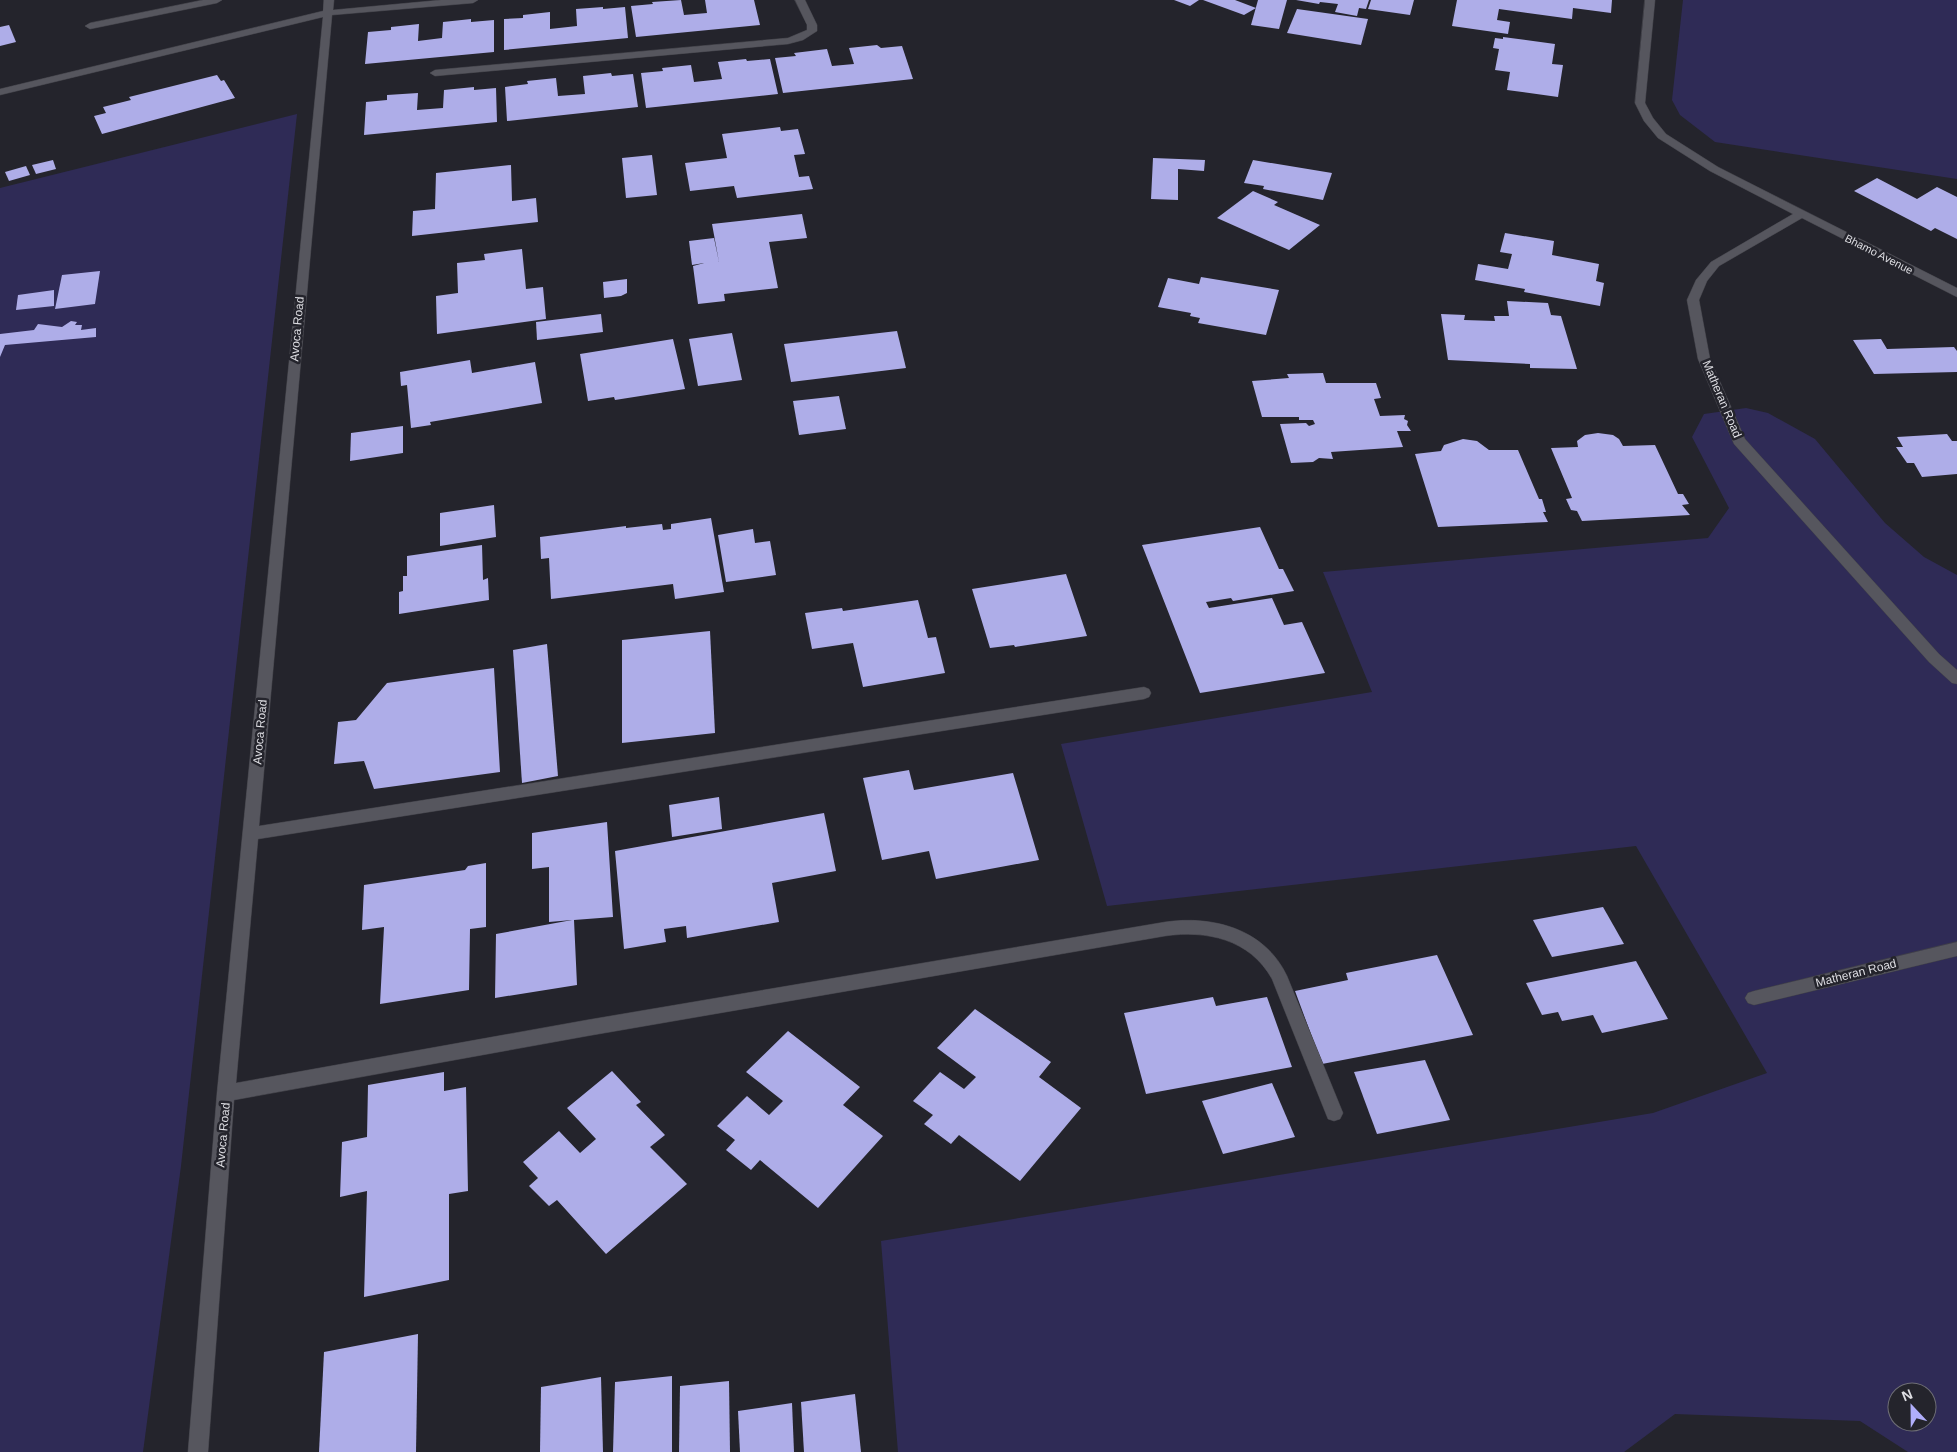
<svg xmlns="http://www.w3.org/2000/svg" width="1957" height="1452" font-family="Helvetica,sans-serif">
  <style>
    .green { fill: #2f2b56; fill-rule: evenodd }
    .building { fill: #aeade8 }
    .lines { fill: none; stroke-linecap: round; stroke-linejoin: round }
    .minor-casing { stroke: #3f3f46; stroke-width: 1 }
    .minor { fill: #56565e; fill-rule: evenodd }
    .labels { text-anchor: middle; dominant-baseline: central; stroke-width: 5; stroke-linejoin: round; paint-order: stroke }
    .far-street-label { font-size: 11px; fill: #dedee3; stroke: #24242c }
    .street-label { font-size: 12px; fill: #dedee3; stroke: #24242c }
  </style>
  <rect width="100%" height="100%" fill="#24242c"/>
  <g class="green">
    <path d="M1683,0H1957V179L1715,142L1680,115L1672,100Z"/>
    <path d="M297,114L181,1166L143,1452H0V188Z"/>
    <path d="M1746,408L1768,413L1815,439L1885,523L1924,557L1957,575V1452H1908L1860,1421L1675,1414L1624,1452H898L881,1241L1653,1113L1767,1073L1636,846L1107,906L1061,744L1372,692L1323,572L1708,538L1729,508L1692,437L1704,414ZM1897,1392H1927V1422H1897Z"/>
  </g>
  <g class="building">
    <path d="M681,0L684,15L707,13L705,0H754L760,25L636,37L631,6L653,4L652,2Z"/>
    <path d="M1174,0H1199L1190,6Z"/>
    <path d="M1203,0H1235L1256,8L1244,15Z"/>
    <path d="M1258,0H1287L1279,29L1251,25Z"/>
    <path d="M1296,0H1369L1366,9L1359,8L1357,16L1335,12L1338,4L1320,2L1319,4Z"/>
    <path d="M1371,0H1414L1410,15L1368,9Z"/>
    <path d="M1457,0H1612L1611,13L1573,8L1572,19L1499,9L1497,20L1510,22L1508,34L1452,26Z"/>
    <path d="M603,7V9L625,7L628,38L504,50V19L523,18V15L550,12V29L577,26L576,9Z"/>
    <path d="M1297,9L1368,19L1361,45L1287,33Z"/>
    <path d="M471,19V22L494,20V52L365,64L368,32L391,30V27L419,24L418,41L442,38L443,22Z"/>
    <path d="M9,25L16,42L0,46V27Z"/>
    <path d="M1503,37L1555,44L1552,64L1563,65L1558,97L1507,90L1510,72L1495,70L1499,49L1493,48L1495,38L1503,39Z"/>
    <path d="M877,45L881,48L902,46L913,79L783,93L775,58L796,56L794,53L827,49L832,66L854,64L849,48Z"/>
    <path d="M746,59L747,61L770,59L778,94L646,108L641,73L663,71L662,68L691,65L694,82L722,79L718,62Z"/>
    <path d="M611,73L612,76L633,74L638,107L507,121L505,87L528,84L527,81L556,78L558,96L585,94L583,76Z"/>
    <path d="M217,75L221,81L224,80L235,98L102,134L94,116L106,113L103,107L131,100L129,97Z"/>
    <path d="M474,87V90L496,88L497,122L364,135L366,102L387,100V95L418,93L417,110L443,108L444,90Z"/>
    <path d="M780,127L781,131L798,129L805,154L794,155L799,177L809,176L813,189L737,198L734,186L690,191L685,163L727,158L722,134Z"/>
    <path d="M652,155L657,195L626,198L622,158Z"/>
    <path d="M1153,158L1205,160L1204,171L1178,169V200L1151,199Z"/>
    <path d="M53,160L56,169L36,174L32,165Z"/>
    <path d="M1253,160L1332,173L1323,200L1263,189L1264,186L1244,183Z"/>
    <path d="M511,165L512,201L536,198L538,222L412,236L413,211L435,209L436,173Z"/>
    <path d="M26,166L30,175L9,181L5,172Z"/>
    <path d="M1877,178L1917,199L1937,187L1957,197V239L1935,228L1931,231L1854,191Z"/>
    <path d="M1253,191L1278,202L1274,205L1320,225L1289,250L1217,218Z"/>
    <path d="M802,214L807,238L769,242L778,288L724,294L725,301L698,304L693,266L704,263L692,265L689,241L714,238L719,262L712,224Z"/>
    <path d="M1505,233L1554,241L1552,255L1599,264L1596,281L1604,283L1600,306L1524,292L1525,289L1475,280L1478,264L1508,269L1512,254L1500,252Z"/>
    <path d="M522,249L526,289L543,287L546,319L437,334L436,296L458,293L457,263L485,260L484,254Z"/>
    <path d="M100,271L95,304L55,309L62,275Z"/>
    <path d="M1201,277L1279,290L1266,335L1198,323L1200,318L1190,316L1191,313L1158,307L1168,278L1199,284Z"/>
    <path d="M627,279V293L621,296L604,298L603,282Z"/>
    <path d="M54,290V306L16,310L18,295Z"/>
    <path d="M1507,301L1548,303L1551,315L1561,316L1577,369L1530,368V364L1448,360L1441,314L1465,315L1464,320L1495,321L1494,316H1509Z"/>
    <path d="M601,314L603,332L537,340L536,322Z"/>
    <path d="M71,321L77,322L75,325H82L81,330L96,328V337L5,345L0,357V334L34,330L38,324L62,327Z"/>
    <path d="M897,331L906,368L791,382L784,344Z"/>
    <path d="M732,333L742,380L698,386L689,339Z"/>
    <path d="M673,339L685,389L615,400L614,397L588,401L580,354Z"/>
    <path d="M1881,339L1887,349L1954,347L1957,351V372L1874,374L1853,340Z"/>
    <path d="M470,360L472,373L535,362L542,403L430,422L431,425L411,428L407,385L401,386L400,372Z"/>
    <path d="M1323,373L1326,383H1376L1381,398L1374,399L1380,416L1405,415L1404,419L1408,421L1407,425L1411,431H1397L1403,447L1331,452L1333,459L1319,458L1313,462L1291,463L1280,424L1306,423L1309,426L1315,424L1313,420H1299V417H1262L1252,381L1289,378L1287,374Z"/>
    <path d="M839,396L846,429L799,435L793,401Z"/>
    <path d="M403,426V453L350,461L351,433Z"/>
    <path d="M1598,433L1613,435L1619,439L1623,446L1655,445L1678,494H1683L1689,504L1682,505L1690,515L1582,521L1577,511L1571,510L1566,499L1572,498L1551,448L1578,447L1577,441L1585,435Z"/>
    <path d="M1947,434L1952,441H1957V474L1922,477L1914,463H1907L1896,447H1903L1897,437Z"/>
    <path d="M1463,439L1477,441L1489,450H1518L1539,499H1542L1546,512H1543L1548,522L1438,527L1415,454L1441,451L1444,445Z"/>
    <path d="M494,505L496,537L440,546V513Z"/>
    <path d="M711,518L724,592L675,599L673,584L551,599L549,558L541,559L540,537L626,526V528L662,524L663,530L671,529V524Z"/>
    <path d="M1260,527L1279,569H1283L1294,591L1233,601L1231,598L1206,602L1209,608L1272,598L1284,625L1302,622L1325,673L1200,693L1142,545Z"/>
    <path d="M753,529L755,543L770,541L776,575L726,582L718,535Z"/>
    <path d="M482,545L483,580L488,578L489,600L399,614V592L403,591V576H407V556Z"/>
    <path d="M1066,574L1087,636L1015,647L1014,645L990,648L972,589Z"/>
    <path d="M918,600L928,638L936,637L945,673L863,687L853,643L812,649L805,613L842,608L843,611Z"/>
    <path d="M710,631L715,733L622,743V640Z"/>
    <path d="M547,644L558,776L522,783L513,650Z"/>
    <path d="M494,668L500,772L374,789L364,761L334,764L338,722L356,720L387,683Z"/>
    <path d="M909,770L914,790L1013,773L1039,860L936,879L929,851L882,860L863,778Z"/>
    <path d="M719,797L722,829L672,837L669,805Z"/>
    <path d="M824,813L836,871L772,883L779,922L687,938L686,926L664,929L666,942L624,949L615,851Z"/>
    <path d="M607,822L613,917L574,920L577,985L495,998L496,934L572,920L549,922V867L532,869V833Z"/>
    <path d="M486,863V927L470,929L469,990L380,1004L384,927L362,930L364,885L465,870L468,866Z"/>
    <path d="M1603,907L1624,944L1552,957L1533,920Z"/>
    <path d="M1437,955L1473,1035L1322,1064L1295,991L1348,980L1346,973Z"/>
    <path d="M1636,961L1668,1019L1602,1033L1593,1015L1562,1021L1558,1012L1542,1015L1526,983Z"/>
    <path d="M1213,997L1216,1006L1267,997L1292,1067L1146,1094L1124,1013Z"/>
    <path d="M975,1009L1051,1062L1039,1077L1081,1108L1020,1181L959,1135L951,1144L924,1124L933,1115L913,1101L940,1072L964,1089L976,1077L937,1048Z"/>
    <path d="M788,1031L860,1087L843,1105L883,1136L818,1208L760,1160L751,1170L726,1150L735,1140L717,1126L747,1096L769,1115L783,1101L746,1072Z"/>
    <path d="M1425,1060L1450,1120L1377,1134L1354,1072Z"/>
    <path d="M612,1071L641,1102L636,1105L665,1135L650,1147L687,1184L606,1254L557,1200L549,1206L529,1186L538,1178L523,1162L559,1131L580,1153L596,1139L567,1108Z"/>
    <path d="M444,1072V1091L466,1087L468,1191L449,1194V1280L364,1297L367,1191L340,1197L342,1142L367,1137L368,1085Z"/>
    <path d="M1272,1083L1295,1137L1223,1154L1202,1101Z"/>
    <path d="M418,1334L416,1452H319L324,1352Z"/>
    <path d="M672,1376V1452H613L615,1382Z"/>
    <path d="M601,1377L603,1452H540L541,1387Z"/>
    <path d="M729,1381L730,1452H679L680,1386Z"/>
    <path d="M855,1394L861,1452H804L801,1402Z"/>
    <path d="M792,1403L794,1452H740L738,1411Z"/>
  </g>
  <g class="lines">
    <g class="minor-casing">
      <g id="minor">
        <path d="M203,0H222L217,3L90,29L85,26L90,23Z"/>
        <path d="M324,0H334L333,10L441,0H478L473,3L332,15L259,826L1144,687L1149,689L1151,693L1149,697L1144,699L258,839L236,1083L587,1020L1165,922C1213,915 1265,929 1287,976L1343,1113L1340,1119L1334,1121L1328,1119L1272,979C1250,939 1206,930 1165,936L587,1036L234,1100L208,1452H188L217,1093L323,17L0,95V89L323,11Z"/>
        <path d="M795,0H805L817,25V31L803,40L788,44L435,76L430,73L435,70L788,38L807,30V25Z"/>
        <path d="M1645,0H1655L1645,103L1653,118L1666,134L1718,167L1957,288V297L1953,295L1802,218L1719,266L1707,281L1699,300L1710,359L1745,439L1939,654L1957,670V684L1952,683L1929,662L1734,444L1698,359L1687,300L1696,280L1711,262L1793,214L1710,171L1658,138L1644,121L1635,103Z"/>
        <path d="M1957,942V956L1754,1005L1748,1003L1745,998L1748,993L1754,991Z"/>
      </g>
    </g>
    <use href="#minor" class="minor"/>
  </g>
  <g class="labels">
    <g class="far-street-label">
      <text transform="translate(1879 254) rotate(27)">Bhamo Avenue</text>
    </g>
    <g class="street-label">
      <text transform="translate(297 329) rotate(-85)">Avoca Road</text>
      <text transform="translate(1722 399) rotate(67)">Matheran Road</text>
      <text transform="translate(260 732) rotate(-85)">Avoca Road</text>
      <text transform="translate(1856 973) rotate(-14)">Matheran Road</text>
      <text transform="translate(223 1135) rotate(-85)">Avoca Road</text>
    </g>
  </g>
  <g transform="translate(1912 1407) rotate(338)"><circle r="24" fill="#24242c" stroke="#6e6e75"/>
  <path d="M0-4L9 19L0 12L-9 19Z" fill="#b0aefa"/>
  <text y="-8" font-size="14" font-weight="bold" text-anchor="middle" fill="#dedee3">N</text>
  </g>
</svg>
